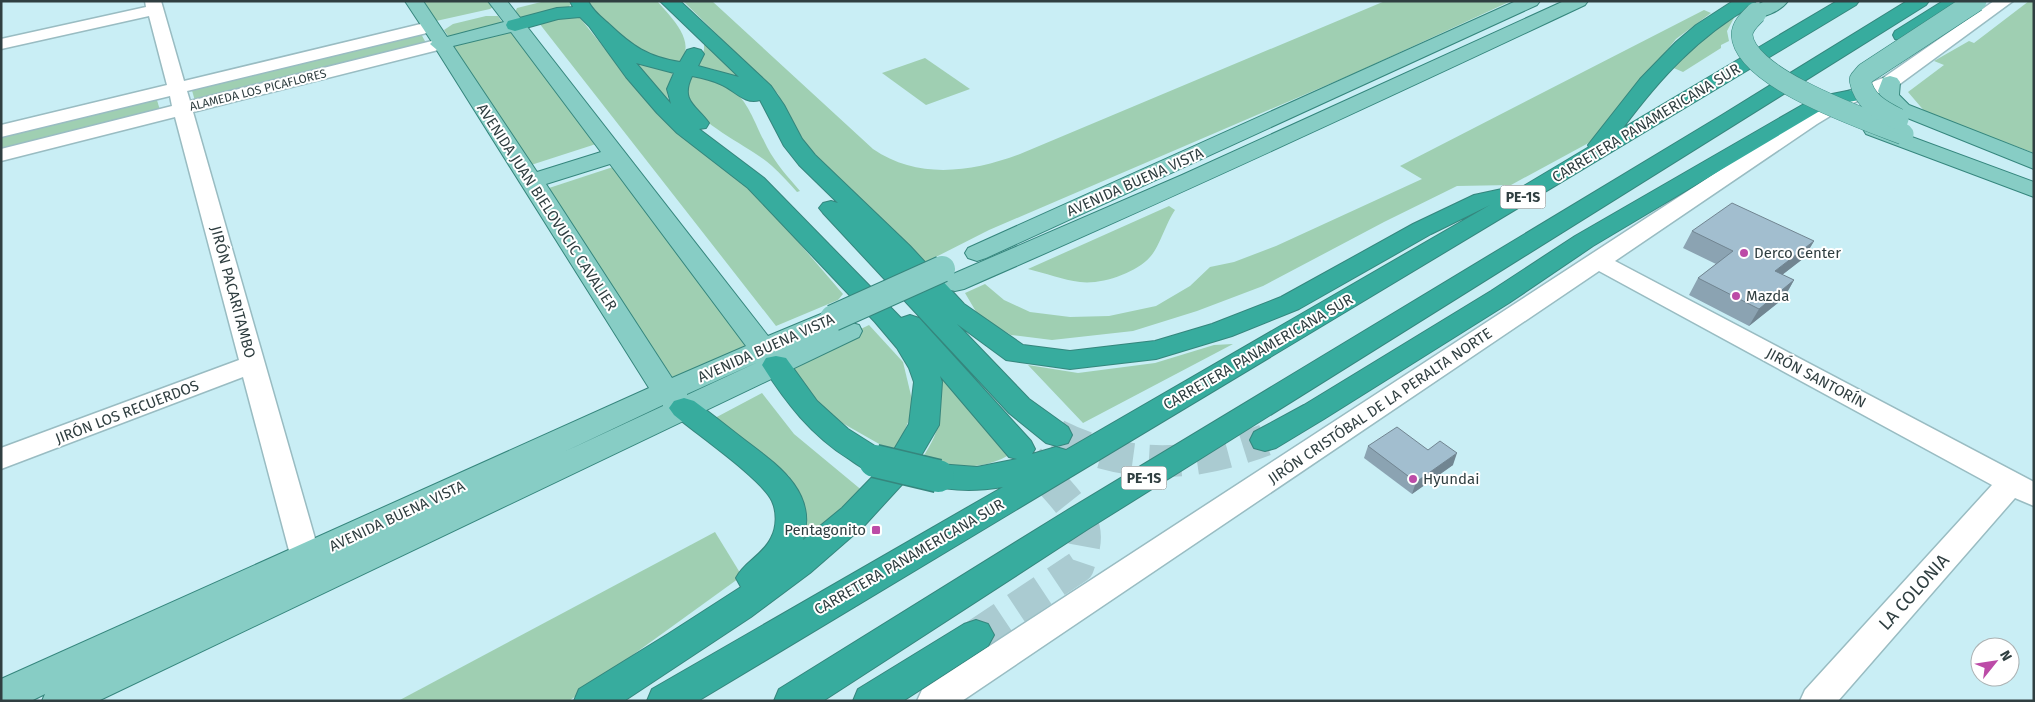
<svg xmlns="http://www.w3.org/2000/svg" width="2035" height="702" font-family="'Fira Sans',sans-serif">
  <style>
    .green { fill: #9fcfb2 }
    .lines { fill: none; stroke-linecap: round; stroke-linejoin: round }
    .highway-tunnel { stroke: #aacbd1; stroke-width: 32; stroke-dasharray: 32 16; stroke-linecap: butt }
    .minor-casing { stroke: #99bcc2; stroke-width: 3 }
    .major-casing { stroke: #35867d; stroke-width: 2 }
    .highway-casing { stroke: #35867d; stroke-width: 2 }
    .minor { fill: #fff; fill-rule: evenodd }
    .major { fill: #87cdc5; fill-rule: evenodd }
    .highway { fill: #37ac9e; fill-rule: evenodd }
    .major-bridge-far1-casing { stroke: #35867d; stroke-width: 22; stroke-linecap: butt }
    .major-bridge-casing { stroke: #35867d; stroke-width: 28; stroke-linecap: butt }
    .highway-bridge-casing { stroke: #35867d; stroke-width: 35; stroke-linecap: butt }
    .major-bridge-far1 { stroke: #87cdc5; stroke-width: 21 }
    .major-bridge { stroke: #87cdc5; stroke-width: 26 }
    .highway-bridge { stroke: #37ac9e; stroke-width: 32 }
    .wall { fill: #8ba3b2 }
    .shaded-wall { fill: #718591 }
    .building { fill: #a2becf; stroke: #718591 }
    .poi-dot { fill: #bc4ba7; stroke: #fff; stroke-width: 2 }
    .labels { text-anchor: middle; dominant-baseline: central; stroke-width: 4; stroke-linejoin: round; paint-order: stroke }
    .far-street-label { font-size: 12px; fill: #303f41; stroke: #fff }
    .shield { fill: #fff; stroke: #6e797a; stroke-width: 1 }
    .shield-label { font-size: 14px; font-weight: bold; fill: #303f41 }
    .street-label { font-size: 15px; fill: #303f41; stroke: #fff }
    .poi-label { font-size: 15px; fill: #303f41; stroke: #fff; text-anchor: start }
    .near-street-label { font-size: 18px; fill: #303f41; stroke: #fff }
  </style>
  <rect width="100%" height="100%" fill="#c9eef5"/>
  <g class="green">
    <path d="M424,1H489L493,7L490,9L436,21Z"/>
    <path d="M545,1H569L571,4L567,9L525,19L518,17L515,12L517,8Z"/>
    <path d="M587,1H657C672,18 697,42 680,63L642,53L595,13Z"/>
    <path d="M683,1H712L873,149C918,180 972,172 1020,154L1385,1H1511L1355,73L989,230L924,263L810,151L797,133L778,94Z"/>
    <path d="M2029,1H2034V153L1926,113L1908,92L1944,65L1934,61L1969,41L1974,43Z"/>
    <path d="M1704,10L1711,13L1676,39L1594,140L1511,185L1457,186L1384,222L1263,286L1197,311L1133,331L1052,340L1011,335L978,315L965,293L985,284L1004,300L1030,312L1070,317L1109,316L1156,306L1190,286L1210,267L1234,262L1276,246L1422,179L1400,166Z"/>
    <path d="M576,13L658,115L716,163L750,186L843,294L838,300L776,326L539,23Z"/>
    <path d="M486,16H498L502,22C487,32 465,35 448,36L444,30L453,24Z"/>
    <path d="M1731,17L1734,18L1727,31L1729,41L1721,45V48L1683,72L1669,66Z"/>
    <path d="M510,31L596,144L531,165L453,45Z"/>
    <path d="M420,32L426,43L195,101L191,87Z"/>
    <path d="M704,41L746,81L713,69L697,66L704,50Z"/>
    <path d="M925,58L970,89L926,105L882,73Z"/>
    <path d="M630,60L673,72L667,92L669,105Z"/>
    <path d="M691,76C745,83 746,105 767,147C776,164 788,177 800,191L797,192C789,183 781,174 772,166C751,147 703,127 689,102C685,93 687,84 691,76Z"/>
    <path d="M156,97L160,110L1,150V135Z"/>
    <path d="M613,167L748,348L675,381L546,189Z"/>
    <path d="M1169,206L1175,210C1166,223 1159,248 1150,257C1136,273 1101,285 1080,282C1063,280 1045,273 1028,269Z"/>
    <path d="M869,325L903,362L914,408L895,453L830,416L787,365Z"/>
    <path d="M1233,344L1083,423L1028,365L1078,373L1155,363L1214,345Z"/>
    <path d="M935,368L1007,456C979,472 951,466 921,460C945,424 942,412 933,371Z"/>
    <path d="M762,393L794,434L864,492L812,542L789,476L713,419Z"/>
    <path d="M715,532L742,576L569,701H398Z"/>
  </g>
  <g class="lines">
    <g class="highway-tunnel">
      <path d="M1057,435C1127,470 1192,468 1265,440"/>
      <path d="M976,635L1078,567C1082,555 1087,542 1084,529C1079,509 1043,475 1029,459"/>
    </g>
    <g class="minor-casing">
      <g id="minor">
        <path d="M145,1H161L184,81L429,22L435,23L438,27L435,31L187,91L190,101L440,39L446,40L449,44L446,48L193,112L326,577L322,586L311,589L300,586L296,577L243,377L1,469V448L239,360L175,117L1,161V149L172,106L170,96L1,137V125L167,85L149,16L1,49V39L146,7Z"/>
        <path d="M1994,1H2013L1897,86L1850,104L1817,124L1615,261L2034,482V506L2015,498L1838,701H1800L1805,690L1992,485L1599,271L962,701H917L922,690L1803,116L1836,96L1883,78Z"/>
      </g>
    </g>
    <g class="major-casing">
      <g id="major">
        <path d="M405,1H423L447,37L504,22L488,1H507L768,336L833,309L842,312L846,318L843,324L849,322L859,325L862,331L859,337L98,701H42L45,694L31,701H1V679L649,388L436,49L430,44L432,42ZM511,32L601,152L537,172L453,46ZM610,164L746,346L672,378L546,184ZM758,362L687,395V394ZM663,405V406L566,451Z"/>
        <path d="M1516,1H1540L1537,5L986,258L977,261L968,258L965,253L968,248Z"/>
        <path d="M1564,1H1588L1585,5C1379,102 1173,198 964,289L955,291L946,289L942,283L946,277L1182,175Z"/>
        <path d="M1765,1H1788C1781,11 1761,20 1749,17L1747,13L1749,9Z"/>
        <path d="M1890,76L1897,78L1900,82L1899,95L1909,105L2034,154V169L1895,113L1885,105L1878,91L1883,78Z"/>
        <path d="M1874,123L2034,182V197L1866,134L1863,129L1866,124Z"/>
      </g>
    </g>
    <g class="highway-casing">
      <g id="highway">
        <path d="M570,1H588C593,11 601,17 609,24C632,46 648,57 680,62L687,50L694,48L701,50L704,54L698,66L739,77L660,1H680L771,86L784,105L802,139L815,155L910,246L964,304L1023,345L1070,351L1155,341L1212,324L1281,297L1413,224L1474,195L1502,189L1512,193L1589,147L1588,145L1640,79L1676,42L1696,25L1733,1H1756L1753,5C1698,37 1661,77 1623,128L1837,1H1859L1856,5L698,701H647L652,689L1003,487C978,491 952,492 927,484L923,476L927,468L938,464L977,467L1017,459L1009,457L940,376L942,382L939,425L908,478L864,526L810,573L751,617L624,701H574L579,689L668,634L741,587L736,578C744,562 763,555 771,538C777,527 777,512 772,501C762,479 695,433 674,415L669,408L674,401L684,398L694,401C712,414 729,428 746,441C779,466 818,493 803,540L842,508L877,472C866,472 858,465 849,459C811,435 786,403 762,365L766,358L776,356L786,358L817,401L848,429L886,453L889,458L909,424L914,382L909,368L897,348L875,322L748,188L677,133L657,113L626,77L589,26L580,17L558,19L515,31L508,29L506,25L508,21L557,8L573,7ZM636,63L674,73L667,89L671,104ZM692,76C702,78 711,80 720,84C735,90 744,105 760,100L784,146L799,165L838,203L831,201L823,203L819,208L823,213L1009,413L1046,443L1057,446L1068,443L1072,435L1068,427L1029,399L957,324L1006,360L1070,369L1156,359L1232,336L1299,309L1431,234L1490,205L1066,450L1056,447L1032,454L1035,449L1031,441L919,318L910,315L901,318L764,178L699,129L706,128L709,123C696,105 680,101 692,76Z"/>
        <path d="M1907,1H1929L1926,5L1088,529L823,701H774L779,689L1066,511L1722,115Z"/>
        <path d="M1943,1H1965L1962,5L1909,39L1902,41L1895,39L1893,35L1895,31Z"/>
        <path d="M1852,90L1859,92L1862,96L1859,100L1834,105L1818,112L1593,246L1509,303L1324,419L1276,448L1265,451L1254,448L1250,440L1254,432L1304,405L1491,291L1575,236L1804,104L1822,96Z"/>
        <path d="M976,620L988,624L994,635L988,646L903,701H853L858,689L964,624Z"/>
      </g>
    </g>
    <use href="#minor" class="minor"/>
    <use href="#major" class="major"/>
    <use href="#highway" class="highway"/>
    <g class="major-bridge-far1-casing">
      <g id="major-bridge-far1">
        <path d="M1756,13C1750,19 1742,26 1742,35C1744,78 1867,120 1903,134"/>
        <path d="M1898,119C1880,110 1864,101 1860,80L1866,73L1976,1"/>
      </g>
    </g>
    <g class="major-bridge-casing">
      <path id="major-bridge" d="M833,318L942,269"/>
    </g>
    <g class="highway-bridge-casing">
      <path id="highway-bridge" d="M875,461L938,476"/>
    </g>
    <use href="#major-bridge-far1" class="major-bridge-far1"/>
    <use href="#major-bridge" class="major-bridge"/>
    <use href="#highway-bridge" class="highway-bridge"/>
  </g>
  <g class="wall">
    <path d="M1692,231L1814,241L1804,258L1782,275L1794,280L1784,298L1749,326L1689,295L1698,278L1716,264L1683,248Z"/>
    <path d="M1368,446L1428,450L1453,465L1412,494L1364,458Z"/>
  </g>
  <g class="shaded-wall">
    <path d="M1814,241L1804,258L1765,288L1775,271Z"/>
    <path d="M1794,280L1784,298L1749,326L1759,309Z"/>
    <path d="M1457,453L1453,465L1412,494L1416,482Z"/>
  </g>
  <g class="building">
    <path d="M1732,203L1814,241L1775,271L1794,280L1759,309L1698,278L1733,251L1692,231Z"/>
    <path d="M1397,427L1428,450L1440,441L1457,453L1416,482L1368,446Z"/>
  </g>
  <g class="poi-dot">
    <circle cx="1744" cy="253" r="5"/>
    <circle cx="1736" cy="296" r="5"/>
    <circle cx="1413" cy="479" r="5"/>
    <rect x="871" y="525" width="10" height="10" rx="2.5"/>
  </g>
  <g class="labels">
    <g class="far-street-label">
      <text transform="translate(258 90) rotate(-14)">ALAMEDA LOS PICAFLORES</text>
    </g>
    <g class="shield">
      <rect x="1500.5" y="185.5" width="45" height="23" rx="4"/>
      <rect x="1121.5" y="466.5" width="45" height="23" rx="4"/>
    </g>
    <g class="shield-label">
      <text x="1523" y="197">PE-1S</text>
      <text x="1144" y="478">PE-1S</text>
    </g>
    <g class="street-label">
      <text transform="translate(1646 123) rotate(-31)">CARRETERA PANAMERICANA SUR</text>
      <text transform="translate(1135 182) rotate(-24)">AVENIDA BUENA VISTA</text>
      <text transform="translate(547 207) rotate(57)">AVENIDA JUAN BIELOVUCIC CAVALIER</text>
      <text transform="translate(233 292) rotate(75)">JIRÓN PACARITAMBO</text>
      <text transform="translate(766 348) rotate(-24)">AVENIDA BUENA VISTA</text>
      <text transform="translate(1258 352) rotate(-30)">CARRETERA PANAMERICANA SUR</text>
      <text transform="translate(1816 378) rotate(28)">JIRÓN SANTORÍN</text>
      <text transform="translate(1380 406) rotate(-34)">JIRÓN CRISTÓBAL DE LA PERALTA NORTE</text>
      <text transform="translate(127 412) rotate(-21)">JIRÓN LOS RECUERDOS</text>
      <text transform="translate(397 516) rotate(-25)">AVENIDA BUENA VISTA</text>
      <text transform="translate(909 557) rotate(-30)">CARRETERA PANAMERICANA SUR</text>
    </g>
    <g class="poi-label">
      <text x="1754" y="253">Derco Center</text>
      <text x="1746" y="296">Mazda</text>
      <text x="1423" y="479">Hyundai</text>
      <text x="866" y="530" text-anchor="end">Pentagonito</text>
    </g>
    <g class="near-street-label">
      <text transform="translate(1914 592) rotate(-48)">LA COLONIA</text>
    </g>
  </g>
  <rect width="2035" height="702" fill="none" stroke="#303f41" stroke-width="5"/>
  <g transform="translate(1995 662) rotate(60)"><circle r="24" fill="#ffffff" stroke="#acb2b3"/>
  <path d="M0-4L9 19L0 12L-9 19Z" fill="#bc4ba7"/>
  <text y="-8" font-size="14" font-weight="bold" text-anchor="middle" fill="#303f41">N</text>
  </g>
</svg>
